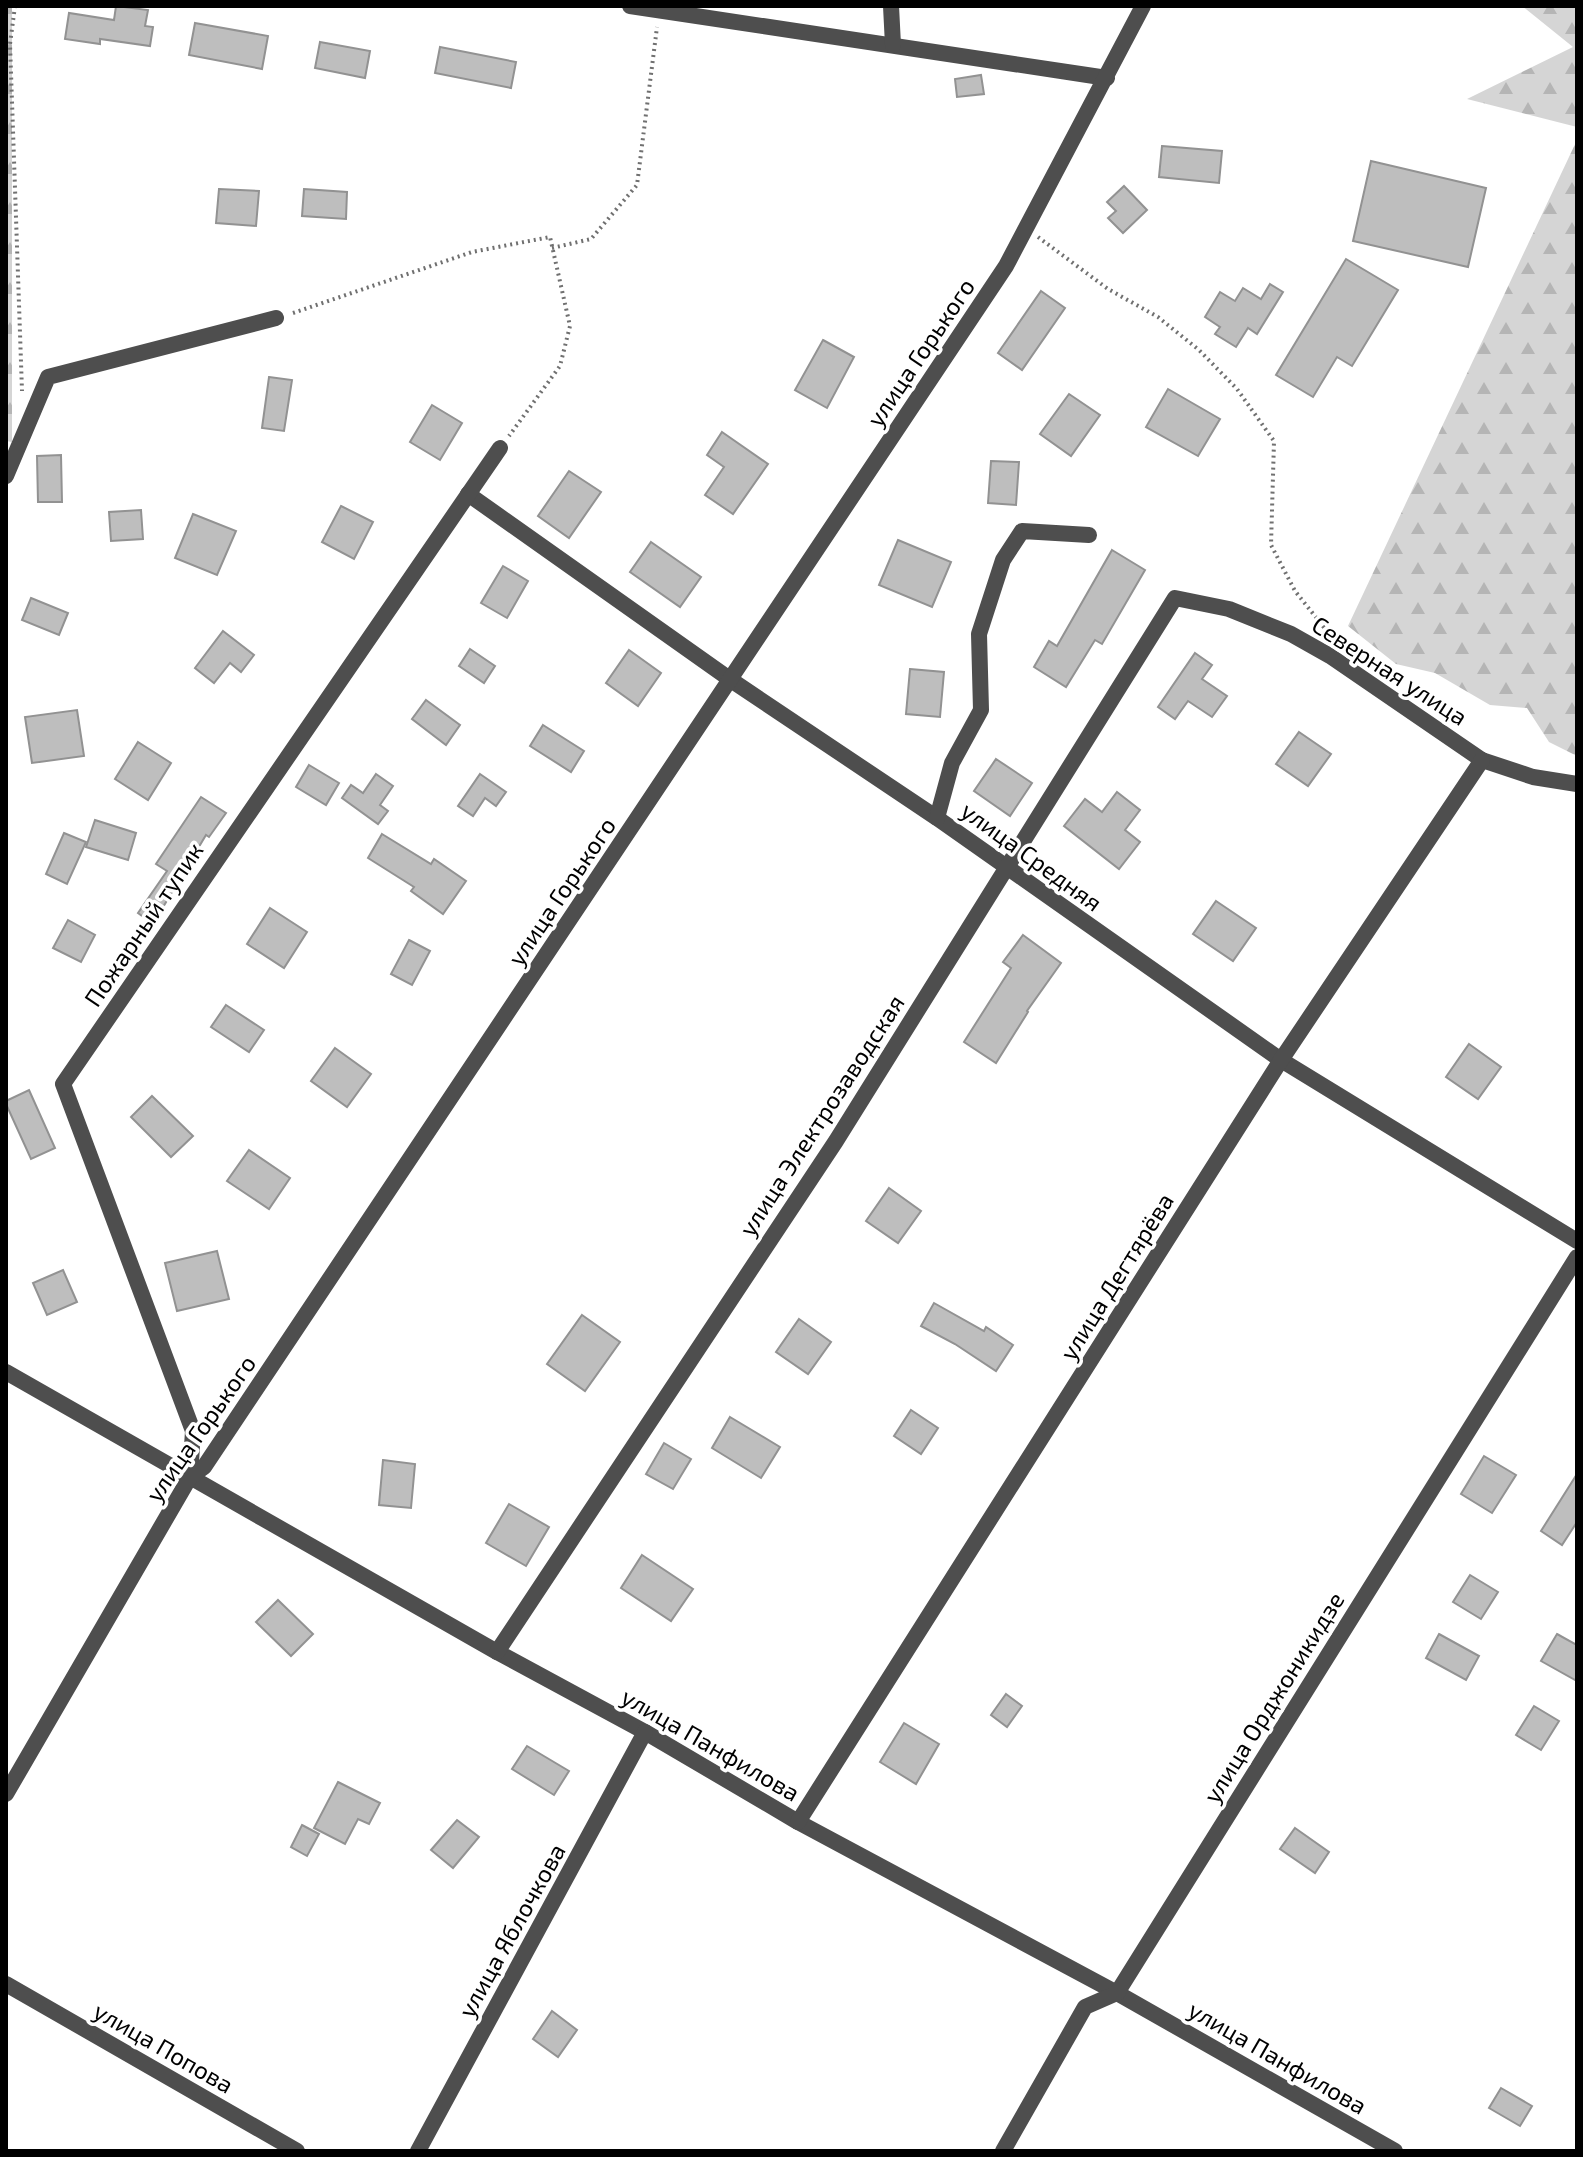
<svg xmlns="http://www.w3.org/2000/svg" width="1583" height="2157" font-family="'Exo 2',sans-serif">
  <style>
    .forest { fill: url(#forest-firs) }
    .building { fill: #bebebe; stroke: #929292; stroke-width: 2 }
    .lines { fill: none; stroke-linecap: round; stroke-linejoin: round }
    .path { stroke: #707070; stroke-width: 4; stroke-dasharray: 2 4; stroke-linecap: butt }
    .minor { stroke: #4e4e4e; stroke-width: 16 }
    .labels { text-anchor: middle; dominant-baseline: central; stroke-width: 7; stroke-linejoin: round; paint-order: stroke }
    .street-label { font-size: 24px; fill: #000; stroke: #fff }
  </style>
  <defs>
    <pattern id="forest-firs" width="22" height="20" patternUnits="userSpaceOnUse" patternTransform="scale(2)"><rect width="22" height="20" fill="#d5d5d5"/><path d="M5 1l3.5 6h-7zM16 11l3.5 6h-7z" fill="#b5b5b5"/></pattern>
  </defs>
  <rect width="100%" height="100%" fill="#fff"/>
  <g class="forest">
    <path d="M6,6H12V442L6,441Z"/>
    <path d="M1522,6H1577V127L1467,99L1573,47Z"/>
    <path d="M1577,140V756L1549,742L1527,708L1490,705L1435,673L1396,664L1348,626Z"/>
  </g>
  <g class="building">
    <path d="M116,6L148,10L145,26L153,27L150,46L100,39V44L65,39L69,13L114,20Z"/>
    <path d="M195,23L268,36L262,69L189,55Z"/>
    <path d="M320,42L370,51L365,78L315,68Z"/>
    <path d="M440,47L516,62L511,88L435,73Z"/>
    <path d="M981,75L984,94L957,97L955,79Z"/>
    <path d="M1162,146L1222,151L1219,183L1159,177Z"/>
    <path d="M1371,161L1486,188L1468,267L1353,241Z"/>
    <path d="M1124,186L1147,210L1123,233L1108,218L1116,211L1107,202Z"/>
    <path d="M219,189L259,191L256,226L216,223Z"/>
    <path d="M304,189L347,192L346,219L302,216Z"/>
    <path d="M1346,259L1398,290L1352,366L1337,357L1313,397L1276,375Z"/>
    <path d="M1270,284L1283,292L1257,334L1248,328L1236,347L1215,334L1220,327L1205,317L1220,292L1235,301L1243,288L1261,299Z"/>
    <path d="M1041,291L1065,308L1022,370L998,353Z"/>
    <path d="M823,340L854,357L827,408L795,390Z"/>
    <path d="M269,377L292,380L284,431L262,428Z"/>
    <path d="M1168,389L1220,419L1198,456L1146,427Z"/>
    <path d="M1069,394L1100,415L1071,456L1040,434Z"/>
    <path d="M432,405L462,423L440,460L410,442Z"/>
    <path d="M722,432L768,464L733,514L705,495L724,467L707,455Z"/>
    <path d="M61,455L62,502H38L37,456Z"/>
    <path d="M991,461L1019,462L1016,505L988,503Z"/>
    <path d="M569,471L601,492L569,538L538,516Z"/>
    <path d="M341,506L373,522L354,559L322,542Z"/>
    <path d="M141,510L143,539L111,541L109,512Z"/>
    <path d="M193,514L236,531L217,575L175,558Z"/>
    <path d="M898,540L951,562L932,607L879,585Z"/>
    <path d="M651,542L701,577L680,607L630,572Z"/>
    <path d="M1112,550L1145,570L1102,644L1095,640L1066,687L1034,667L1049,641L1057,646Z"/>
    <path d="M503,566L528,581L507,618L481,603Z"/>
    <path d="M31,598L68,613L59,635L22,620Z"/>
    <path d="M223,631L254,655L241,672L230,663L214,683L195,668Z"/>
    <path d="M470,649L495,666L484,683L459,666Z"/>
    <path d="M629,650L661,673L638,706L606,683Z"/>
    <path d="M1195,653L1212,665L1202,679L1227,696L1212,717L1188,701L1175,719L1158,707Z"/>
    <path d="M910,669L944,672L940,717L906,714Z"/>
    <path d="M426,700L460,725L446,745L412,719Z"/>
    <path d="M77,710L84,756L32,763L25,717Z"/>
    <path d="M543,725L584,751L571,772L530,746Z"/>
    <path d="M1299,732L1331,754L1308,786L1276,764Z"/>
    <path d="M138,742L171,763L148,800L115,779Z"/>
    <path d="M996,759L1032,783L1010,816L974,791Z"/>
    <path d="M309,765L339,783L326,805L296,787Z"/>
    <path d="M376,774L393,786L380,805L388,811L378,824L342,798L351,785L363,793Z"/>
    <path d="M480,774L506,792L496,806L485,798L473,816L458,806Z"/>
    <path d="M1117,792L1140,810L1125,830L1140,842L1119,869L1064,826L1085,799L1102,812Z"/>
    <path d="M201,797L226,813L209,837L206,835L153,924L138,913L167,871L156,864Z"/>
    <path d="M95,820L136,833L128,860L86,847Z"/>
    <path d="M64,833L86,842L67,884L46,874Z"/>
    <path d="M382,834L431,864L434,859L466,881L443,914L411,891L414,887L368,858Z"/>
    <path d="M1216,901L1256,928L1233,961L1193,934Z"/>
    <path d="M270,908L307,932L284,968L247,944Z"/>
    <path d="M68,920L95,935L81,962L53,948Z"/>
    <path d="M1023,935L1061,963L1027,1011L1028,1012L996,1063L964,1042L1011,968L1003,962Z"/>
    <path d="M409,940L430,951L412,985L391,974Z"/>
    <path d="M226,1005L264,1030L249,1052L211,1027Z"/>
    <path d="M1469,1044L1501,1067L1478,1099L1446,1077Z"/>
    <path d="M335,1048L371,1074L347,1107L311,1081Z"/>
    <path d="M29,1090L55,1148L31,1159L6,1104V1101Z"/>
    <path d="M152,1096L193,1136L171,1157L131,1117Z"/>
    <path d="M249,1150L290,1178L269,1209L227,1181Z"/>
    <path d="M889,1188L921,1211L898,1243L866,1221Z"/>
    <path d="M217,1251L229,1299L177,1311L165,1263Z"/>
    <path d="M63,1270L77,1302L47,1315L33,1283Z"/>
    <path d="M934,1303L984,1331L986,1327L1013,1345L996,1371L955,1344L921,1326Z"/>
    <path d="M582,1315L620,1342L585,1391L547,1364Z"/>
    <path d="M799,1319L831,1342L808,1374L776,1352Z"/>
    <path d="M911,1410L938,1428L921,1454L894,1436Z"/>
    <path d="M730,1417L780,1447L761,1478L712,1448Z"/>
    <path d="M664,1443L691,1459L673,1489L646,1474Z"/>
    <path d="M1484,1456L1516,1475L1492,1513L1461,1494Z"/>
    <path d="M383,1460L415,1464L411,1508L379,1505Z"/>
    <path d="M1577,1474V1522L1562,1545L1541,1531Z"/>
    <path d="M509,1504L549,1527L526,1566L486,1543Z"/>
    <path d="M642,1555L693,1589L671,1621L621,1588Z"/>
    <path d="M1470,1575L1498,1592L1481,1619L1453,1602Z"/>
    <path d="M278,1600L313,1634L291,1656L256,1622Z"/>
    <path d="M1439,1634L1479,1656L1466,1680L1426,1658Z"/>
    <path d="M1557,1634L1577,1645V1681L1541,1661Z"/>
    <path d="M1006,1694L1022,1706L1007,1727L991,1715Z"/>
    <path d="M1534,1706L1559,1721L1541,1750L1516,1735Z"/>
    <path d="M904,1723L939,1744L916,1784L880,1762Z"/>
    <path d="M527,1746L569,1771L554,1795L512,1769Z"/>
    <path d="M338,1782L380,1803L369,1824L358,1819L345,1844L314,1828Z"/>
    <path d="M457,1820L479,1837L453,1868L431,1850Z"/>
    <path d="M302,1825L319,1834L307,1856L291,1847Z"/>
    <path d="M1295,1828L1329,1852L1315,1873L1280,1849Z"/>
    <path d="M552,2011L577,2030L558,2057L533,2039Z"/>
    <path d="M1501,2088L1532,2106L1520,2126L1489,2108Z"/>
  </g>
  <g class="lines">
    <g class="path">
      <path d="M15,6L10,44L22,391"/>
      <path d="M1038,237L1108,289L1158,317L1199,350L1237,389L1274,441L1271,545L1295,591L1330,635"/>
      <path d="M552,248L591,239L637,185L657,27"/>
      <path d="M293,313L472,252L550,237L570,326L560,366L509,436"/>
    </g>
    <g class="minor">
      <path d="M630,6L1107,78"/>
      <path d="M891,6L893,45"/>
      <path d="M6,476L48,377L276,318"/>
      <path d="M468,494L731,680L937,818L1281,1060L1577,1241"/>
      <path d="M937,818L952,763L981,710L979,634L1003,560L1022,531L1089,535"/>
      <path d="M6,1372L497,1652L645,1732L798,1822L1117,1993L1395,2151"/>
      <path d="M190,1477L193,1431L63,1084L500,448"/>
      <path d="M497,1652L836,1141L1175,598L1229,609L1291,634L1330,656L1482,760L1533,777L1577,784"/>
      <path d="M6,1794L190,1477L204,1467L1006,266L1143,6"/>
      <path d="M798,1822L1281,1060L1482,760"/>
      <path d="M6,1984L297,2151"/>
      <path d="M418,2151L645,1732"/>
      <path d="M1003,2151L1085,2007L1117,1993L1577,1257"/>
    </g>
  </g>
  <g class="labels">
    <g class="street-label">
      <text transform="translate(920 352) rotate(-56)">улица Горького</text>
      <text transform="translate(1390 670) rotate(33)">Северная улица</text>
      <text transform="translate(1032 856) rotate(36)">улица Средняя</text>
      <text transform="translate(561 891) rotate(-56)">улица Горького</text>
      <text transform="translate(143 924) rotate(-56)">Пожарный тупик</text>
      <text transform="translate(821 1115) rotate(-57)">улица Электрозаводская</text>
      <text transform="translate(1116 1276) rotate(-58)">улица Дегтярёва</text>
      <text transform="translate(200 1428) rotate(-55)">улица Горького</text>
      <text transform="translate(1273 1697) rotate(-58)">улица Орджоникидзе</text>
      <text transform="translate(711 1744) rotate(30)">улица Панфилова</text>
      <text transform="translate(511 1930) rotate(-61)">улица Яблочкова</text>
      <text transform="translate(164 2047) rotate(30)">улица Попова</text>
      <text transform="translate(1278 2057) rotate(30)">улица Панфилова</text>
    </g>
  </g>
  <rect width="1583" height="2157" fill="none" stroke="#000000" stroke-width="16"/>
</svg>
